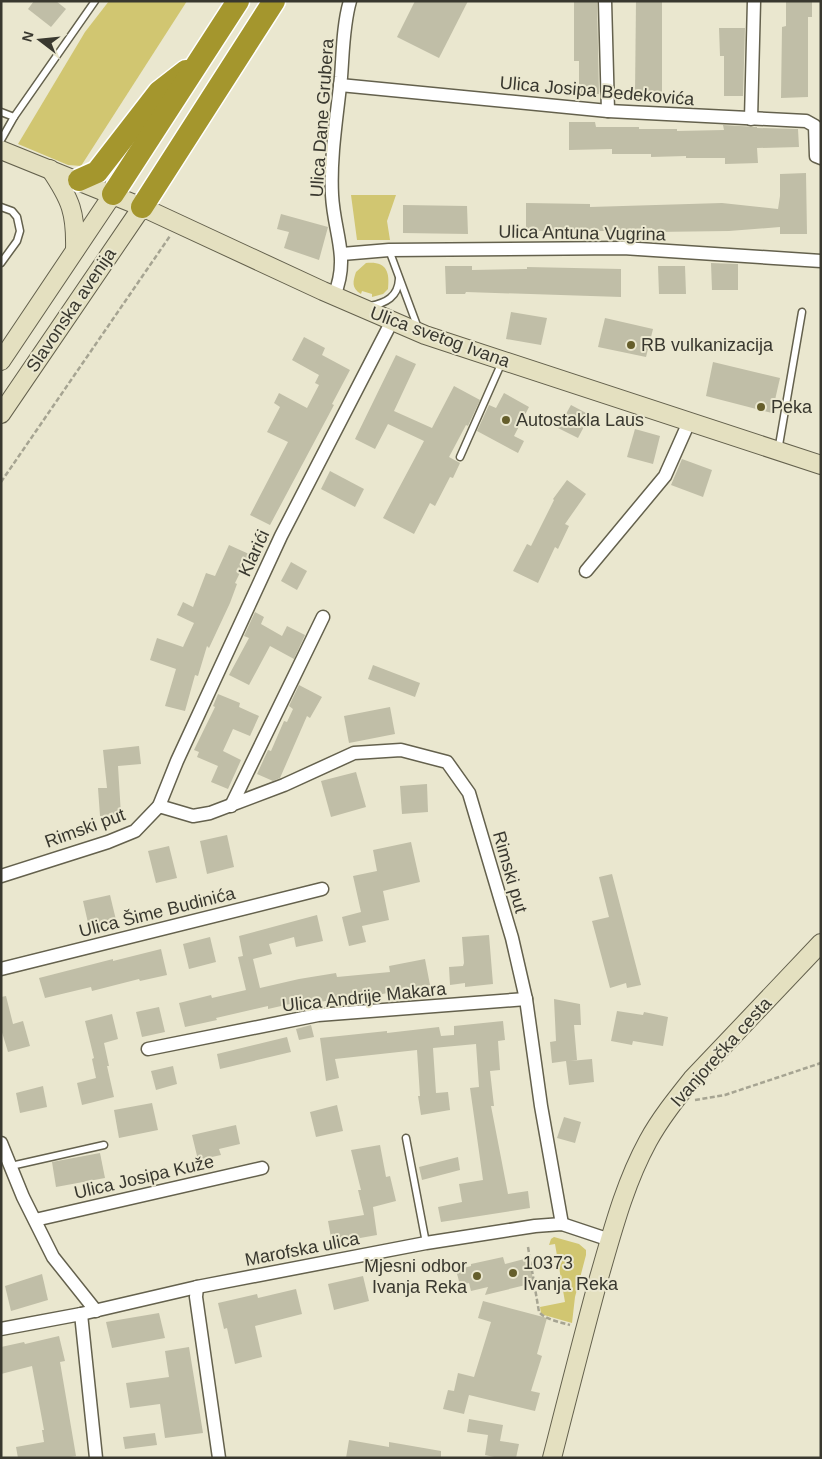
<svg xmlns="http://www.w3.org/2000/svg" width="822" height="1459" font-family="Helvetica,sans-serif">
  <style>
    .green { fill: #d1c671 }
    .building { fill: #c0bea7 }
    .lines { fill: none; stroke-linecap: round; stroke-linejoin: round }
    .lane-casing { stroke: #64614d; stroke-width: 9 }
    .street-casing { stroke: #64614d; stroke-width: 15 }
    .secondary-casing { stroke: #64614d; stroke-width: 20 }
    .highway-casing { stroke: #fff; stroke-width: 25 }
    .path { stroke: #a6a492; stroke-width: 2.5; stroke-dasharray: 5 2.5; stroke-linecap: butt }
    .lane { stroke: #fff; stroke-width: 6 }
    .street { stroke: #fff; stroke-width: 12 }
    .secondary { stroke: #e4e0c0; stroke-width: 18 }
    .highway { stroke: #a4962d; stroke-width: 22 }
    .poi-dot { fill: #655e2b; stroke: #eae7cf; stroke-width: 2 }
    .labels { text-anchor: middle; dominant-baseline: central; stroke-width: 4; stroke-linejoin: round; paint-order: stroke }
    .street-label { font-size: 18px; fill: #39382f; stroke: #eae7cf }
    .poi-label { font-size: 18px; fill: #39382f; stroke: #eae7cf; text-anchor: start }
  </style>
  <rect width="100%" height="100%" fill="#eae7cf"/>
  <g class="green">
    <path d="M109,1H187L81,166L68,165L18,144L85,32Z"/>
    <path d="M351,195H396L387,221L390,240H357Z"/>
    <path d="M366,263C386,261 390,271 388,289L383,294L372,297V294L362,291L361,294C351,288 353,281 356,272Z"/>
    <path d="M554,1237L579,1244L586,1250V1255L575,1297L572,1323L544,1315L541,1313L540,1307L565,1302L555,1244L549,1245L551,1239Z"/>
  </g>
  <g class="building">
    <path d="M34,1H56L66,9L51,27L28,9Z"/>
    <path d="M415,1H468L439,58L397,37Z"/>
    <path d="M574,1H597L599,94H579V61H574Z"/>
    <path d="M636,1H662V94H635Z"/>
    <path d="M786,1H812V17H808V97L781,98L782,27L786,26Z"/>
    <path d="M719,28H745L743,96H724V56H720Z"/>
    <path d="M569,122H595L596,127H639V129H677V131L724,130L723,125L757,127V128L798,129L799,147L757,148L758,163L725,164V158H686V156L651,157V154H612V149L569,150Z"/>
    <path d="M806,173L807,234H780V227L729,231L653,232L652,228L608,234V231H526V203L590,204V207L722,203L778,209L780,196V174Z"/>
    <path d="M403,205L467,206L468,234L403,233Z"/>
    <path d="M281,214L328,227L319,260L284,248L289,232L277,229Z"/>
    <path d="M711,263L738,264V290H712Z"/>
    <path d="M445,266H472V270L527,269V267L621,269V297L466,292L465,294H446Z"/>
    <path d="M658,266H685L686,294H659Z"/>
    <path d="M511,312L547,318L541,345L506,339Z"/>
    <path d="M605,318L653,329L646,357L598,347Z"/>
    <path d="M304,337L325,348L322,355L350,370L332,404L334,405L270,525L250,515L288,442L267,432L280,407L274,403L279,393L307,408L319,385L315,383L319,375L292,360Z"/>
    <path d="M396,355L416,364L394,411L432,428L454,386L480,400L468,426L466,425L449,457L460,463L453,478L450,477L435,506L430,503L414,534L383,518L424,441L388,424L375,449L355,439Z"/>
    <path d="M713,362L780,378L772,413L706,396Z"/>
    <path d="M504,393L529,407L514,436L524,441L518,453L477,431L489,405L496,408Z"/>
    <path d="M571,405L590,415L578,438L558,428Z"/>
    <path d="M635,429L660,436L653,464L627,457Z"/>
    <path d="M682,459L712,470L703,497L671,485Z"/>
    <path d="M330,471L364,489L355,507L321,489Z"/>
    <path d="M567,480L586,494L565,524L569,526L558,549L555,547L538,583L513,571L527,544L531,546L554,500L553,499Z"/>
    <path d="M229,545L249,554L235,583L237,584L230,603L209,648L207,646L198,676L195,675L185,711L165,706L176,669L150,660L157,638L183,647L194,623L177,615L183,602L193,607L206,573L215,576Z"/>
    <path d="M291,562L307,571L297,590L281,581Z"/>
    <path d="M255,612L264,617L261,624L282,636L287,626L305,635L294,659L270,646L249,685L229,675L249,638L244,636Z"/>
    <path d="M373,665L420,683L415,697L368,679Z"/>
    <path d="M299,685L322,697L310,718L307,716L280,778L273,781L257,774L268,750L271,751L284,721L287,722L293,709L289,706Z"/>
    <path d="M218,694L240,703L239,707L259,716L250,736L233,729L223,751L241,760L228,789L211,782L218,766L197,757L199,752L194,750L215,707L213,706Z"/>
    <path d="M390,707L395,734L349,743L344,716Z"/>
    <path d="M139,746L141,764L118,766L121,815L100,816L98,788H107L103,750Z"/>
    <path d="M356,772L366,807L331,817L321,781Z"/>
    <path d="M427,784L428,812L402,814L400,786Z"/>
    <path d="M227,835L234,867L207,874L200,841Z"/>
    <path d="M411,842L420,882L383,891L389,920L362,926L366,942L349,946L342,917L361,912L353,876L377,871L373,850Z"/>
    <path d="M169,846L177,878L156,883L148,851Z"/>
    <path d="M612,874L641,985L627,988L626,983L610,988L592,921L609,917L599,877Z"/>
    <path d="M110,895L116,920L89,927L83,901Z"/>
    <path d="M317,915L323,941L296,947L294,937L269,944L272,954L253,959L260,988L299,979L336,973L337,977L390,972L389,966L425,959L430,985L377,995L378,999L352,1001L351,997L313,1003L312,999L268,1009V1006L216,1018L217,1020L185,1027L179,1003L211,995L212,998L246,990L238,957L243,956L239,936Z"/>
    <path d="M489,935L493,984L465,987V983L450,985L449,967L463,966L464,963L462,937Z"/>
    <path d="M210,937L216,962L189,969L183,944Z"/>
    <path d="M161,949L167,975L140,981L139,979L92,991L91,987L45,998L39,978L113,959V961Z"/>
    <path d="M6,996L13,1024L23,1021L30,1046L8,1052L1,1029V997Z"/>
    <path d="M554,999L580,1004L581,1025H574L577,1060L570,1061L592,1059L594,1082L569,1085L566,1061L552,1063L550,1042L556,1041Z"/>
    <path d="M159,1007L165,1032L142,1037L136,1012Z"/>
    <path d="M617,1011L643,1015L644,1012L668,1017L663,1046L633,1041L632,1045L611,1041Z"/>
    <path d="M112,1014L118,1039L104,1043L109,1066H107L114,1097L82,1105L77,1083L96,1078L92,1059L94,1058L85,1021Z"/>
    <path d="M503,1021L505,1040L498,1041L500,1070L490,1071L494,1106H491L508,1194L528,1191L530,1208L441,1222L438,1207L462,1202L459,1184L483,1180L470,1088L479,1087L476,1044L433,1048L436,1093L448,1092L450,1110L421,1115L418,1096H420L417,1050L335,1059L339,1078L326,1081L320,1038L387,1031V1033L439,1027L441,1036L454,1035V1026Z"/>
    <path d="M311,1025L314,1037L299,1040L296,1029Z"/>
    <path d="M287,1037L291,1052L220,1069L217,1054Z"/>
    <path d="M173,1066L177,1084L156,1090L151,1071Z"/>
    <path d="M43,1086L47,1107L20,1113L16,1093Z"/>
    <path d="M152,1103L158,1130L119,1138L114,1110Z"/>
    <path d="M337,1105L343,1131L316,1137L310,1112Z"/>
    <path d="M564,1117L581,1122L575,1143L557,1138Z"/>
    <path d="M236,1125L240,1144L219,1149L221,1155L198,1160L192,1135Z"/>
    <path d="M380,1145L386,1177L390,1176L396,1201L373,1207L377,1235L332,1243L328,1221L364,1215L358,1190H361L351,1150Z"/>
    <path d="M100,1153L105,1178L56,1187L52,1162Z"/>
    <path d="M458,1157L460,1170L422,1180L419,1167Z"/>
    <path d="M503,1257L505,1264L528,1258L534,1283L485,1295L488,1287L471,1291L469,1283L460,1285L456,1270L471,1266V1264Z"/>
    <path d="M42,1274L48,1300L11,1311L5,1286Z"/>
    <path d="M363,1276L369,1301L334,1310L328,1284Z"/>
    <path d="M296,1289L302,1314L255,1326L262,1357L235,1364L227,1328L224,1329L218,1303L257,1294L258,1298Z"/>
    <path d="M483,1301L547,1318L537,1354L542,1356L531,1391L540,1393L535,1411L469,1395L464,1414L443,1409L448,1390L454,1391L458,1373L474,1377L491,1322L478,1318Z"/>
    <path d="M159,1313L165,1338L112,1348L106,1322Z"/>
    <path d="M59,1336L65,1361L60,1362L76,1456L63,1458H18L16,1447L44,1442L42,1430H44L32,1366L1,1374V1347L24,1342L25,1344Z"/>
    <path d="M189,1347L203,1433L165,1438L160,1404L130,1408L126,1383L169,1377L165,1351Z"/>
    <path d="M469,1419L503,1425L500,1441L519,1444L516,1458H499L485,1455L488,1435L467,1432Z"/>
    <path d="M155,1433L157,1445L125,1449L123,1437Z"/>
    <path d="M349,1440L389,1447V1442L441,1451V1458H346Z"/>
  </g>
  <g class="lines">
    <g class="lane-casing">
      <g id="lane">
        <path d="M1,112L14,117L95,1"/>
        <path d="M1,140L14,117"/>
        <path d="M1,207L12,211L17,217L20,231L17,241L1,263"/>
        <path d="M389,250L418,328"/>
        <path d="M370,306C386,303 398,297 399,279"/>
        <path d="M778,451L802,312"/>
        <path d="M460,457L502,362"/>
        <path d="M406,1138L426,1243"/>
        <path d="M11,1166L104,1145"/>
      </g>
    </g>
    <g class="street-casing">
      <g id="street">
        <path d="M605,1L608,111"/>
        <path d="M340,85L608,111L806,121L815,126L816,156L821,158"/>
        <path d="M751,119L754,1"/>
        <path d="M342,254L389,250L623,248L821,261"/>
        <path d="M334,296C350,257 334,234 332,195C330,156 337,116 341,77C343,52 343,25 350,1"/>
        <path d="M586,571L665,476L689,422"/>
        <path d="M159,806L177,761L281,536L392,321"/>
        <path d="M231,806L323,617"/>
        <path d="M1,876L108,842L135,831L159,806L193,816L210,813L284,785L354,753L401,750L447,762L469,793L512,938L526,999L541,1106L562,1224"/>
        <path d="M1,969L322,889"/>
        <path d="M148,1049L318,1015L526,999"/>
        <path d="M1,1143L23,1197L53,1257L96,1311"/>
        <path d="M35,1220L262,1168"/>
        <path d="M197,1287L196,1297L219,1458"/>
        <path d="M81,1314L96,1458"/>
        <path d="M1,1329L81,1314L197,1287L426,1243L535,1226L562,1224L610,1240"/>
      </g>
    </g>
    <g class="secondary-casing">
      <g id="secondary">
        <path d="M1,150L142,207L323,291L425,335L821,465"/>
        <path d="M50,169C71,200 76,213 75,250"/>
        <path d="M1,361L113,194"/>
        <path d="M1,414L142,207"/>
        <path d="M552,1458C567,1399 582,1340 598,1281C612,1233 624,1185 648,1141C660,1119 676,1099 692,1079L821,943"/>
      </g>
    </g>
    <g class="highway-casing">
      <g id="highway">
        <path d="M79,180L97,172L159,92L186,71"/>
        <path d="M113,194L238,1"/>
        <path d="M142,207L274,1"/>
      </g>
    </g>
    <g class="path">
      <path d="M1,482L170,236"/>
      <path d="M695,1100L725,1095L821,1063"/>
      <path d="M528,1247L539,1312C546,1320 560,1322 570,1325"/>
    </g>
    <use href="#lane" class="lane"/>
    <use href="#street" class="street"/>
    <use href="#secondary" class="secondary"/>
    <use href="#highway" class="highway"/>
  </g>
  <g class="poi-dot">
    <circle cx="631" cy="345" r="5"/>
    <circle cx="761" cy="407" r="5"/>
    <circle cx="506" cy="420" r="5"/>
    <circle cx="513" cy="1273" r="5"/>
    <circle cx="477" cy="1276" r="5"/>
  </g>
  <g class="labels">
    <g class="street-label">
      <text transform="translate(597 91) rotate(5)">Ulica Josipa Bedekovića</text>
      <text transform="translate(322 118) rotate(-86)">Ulica Dane Grubera</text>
      <text transform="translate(582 233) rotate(1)">Ulica Antuna Vugrina</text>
      <text transform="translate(71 310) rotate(-56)">Slavonska avenija</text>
      <text transform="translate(440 337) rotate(20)">Ulica svetog Ivana</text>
      <text transform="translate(254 553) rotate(-65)">Klarići</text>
      <text transform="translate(85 828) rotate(-20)">Rimski put</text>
      <text transform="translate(510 872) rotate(74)">Rimski put</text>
      <text transform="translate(157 912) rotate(-14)">Ulica Šime Budinića</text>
      <text transform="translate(364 997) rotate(-6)">Ulica Andrije Makara</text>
      <text transform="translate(721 1052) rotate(-48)">Ivanjorečka cesta</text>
      <text transform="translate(144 1177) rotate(-13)">Ulica Josipa Kuže</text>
      <text transform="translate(302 1249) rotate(-11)">Marofska ulica</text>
    </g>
    <g class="poi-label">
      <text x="641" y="345">RB vulkanizacija</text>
      <text x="771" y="407">Peka</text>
      <text x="516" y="420">Autostakla Laus</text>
      <text x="523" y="1263">10373<tspan x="523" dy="21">Ivanja Reka</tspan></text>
      <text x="467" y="1266" text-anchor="end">Mjesni odbor<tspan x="467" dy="21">Ivanja Reka</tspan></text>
    </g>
  </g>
  <rect width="822" height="1459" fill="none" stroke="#39382f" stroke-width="5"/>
  <g transform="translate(40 40) rotate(286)" stroke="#eae7cf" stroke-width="4" paint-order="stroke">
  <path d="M0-4L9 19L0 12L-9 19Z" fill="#39382f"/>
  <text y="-8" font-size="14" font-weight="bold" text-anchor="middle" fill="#39382f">N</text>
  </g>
</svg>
